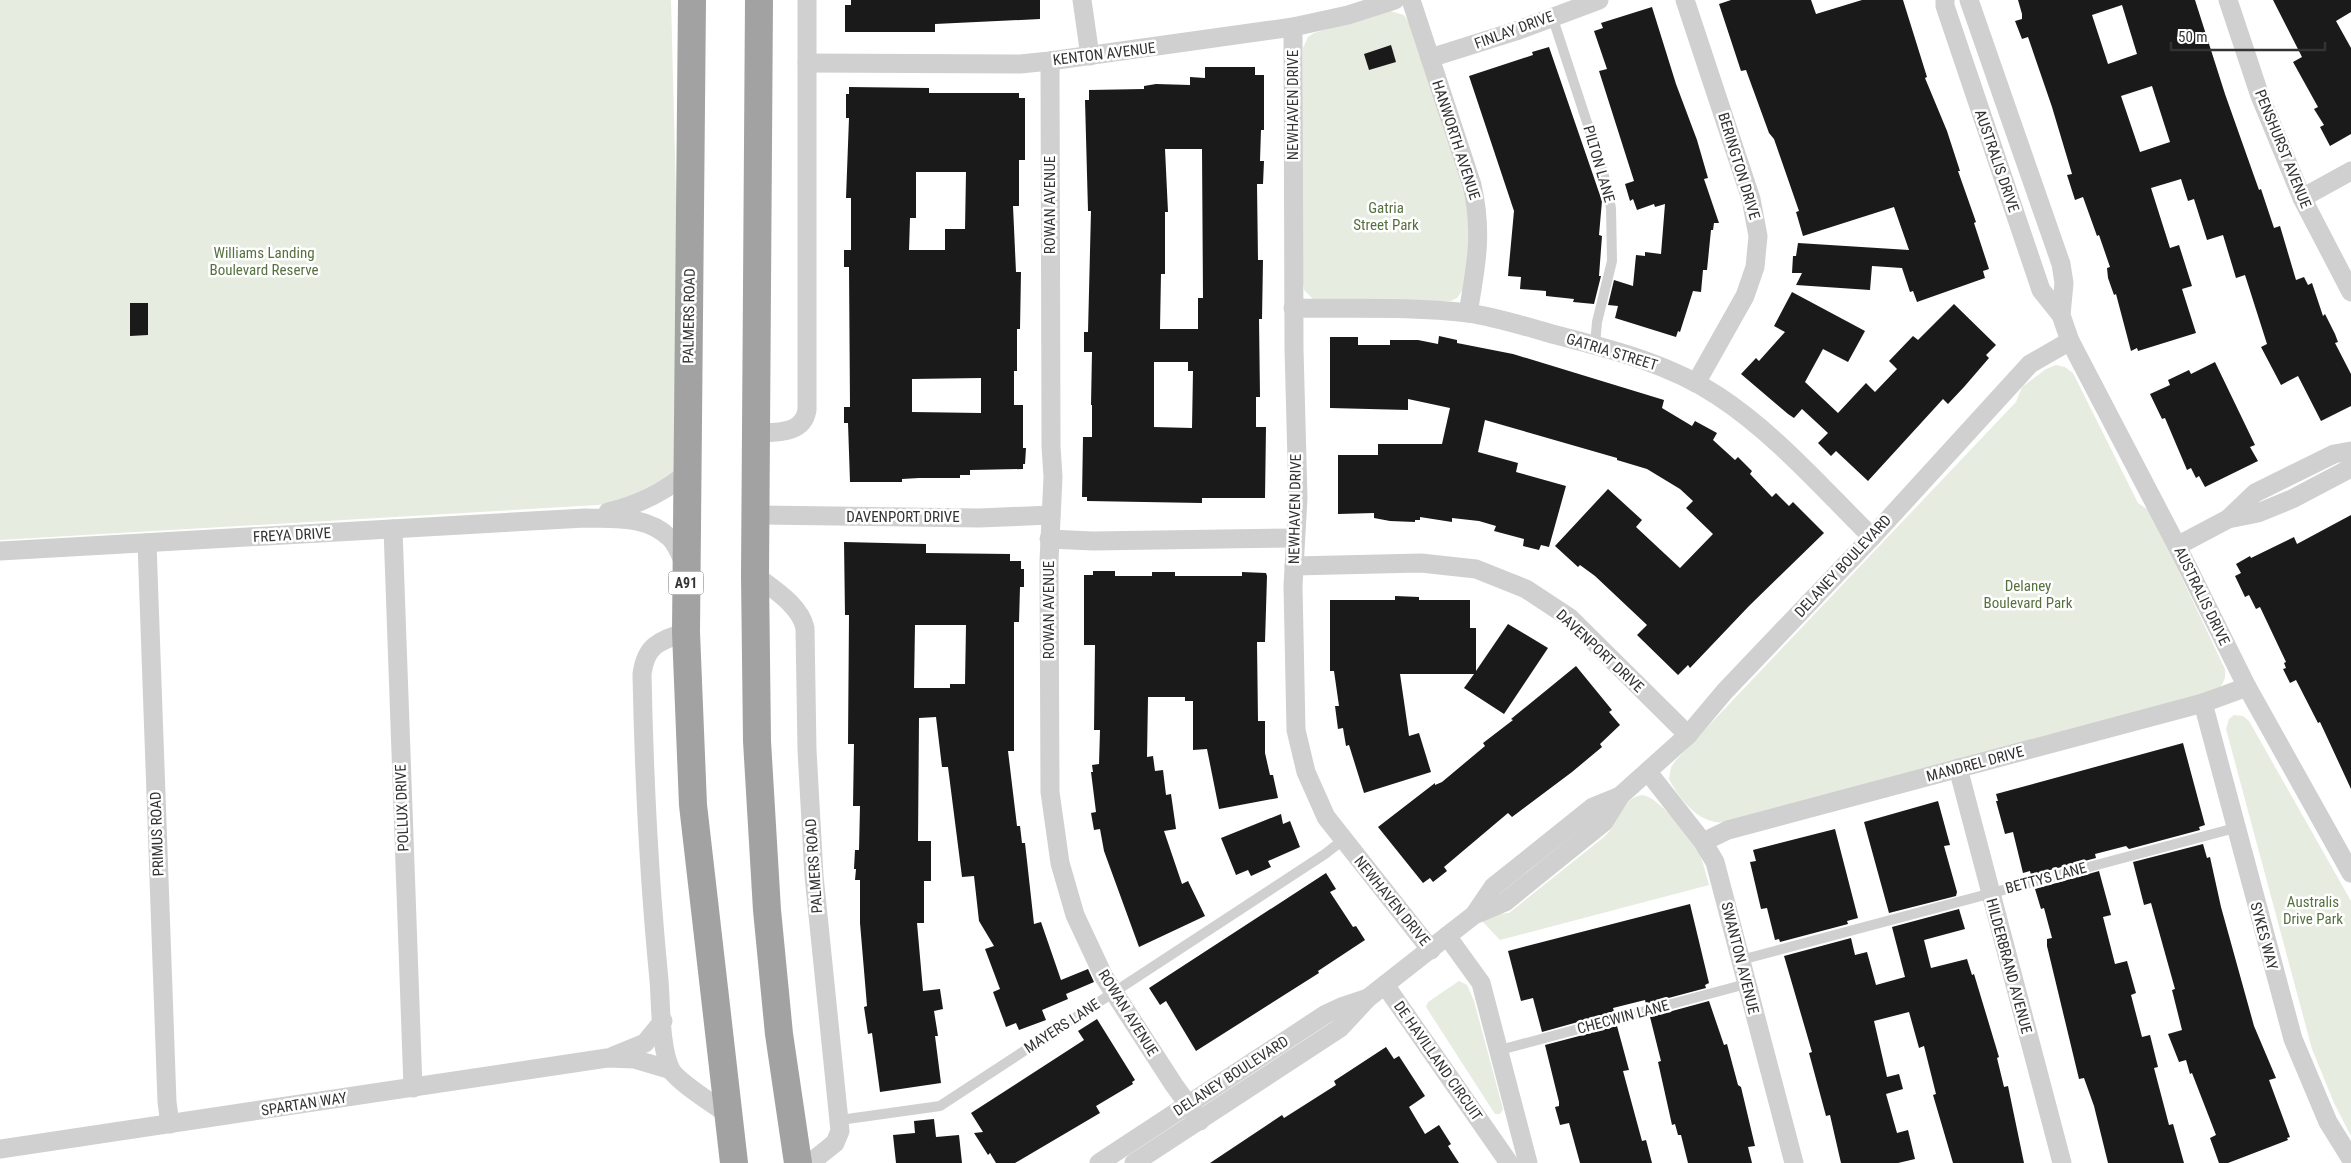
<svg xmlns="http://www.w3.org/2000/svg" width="2351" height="1163" font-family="'Roboto Condensed',sans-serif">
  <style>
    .green { fill: #e6ecdf }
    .building { fill: #1a1a1a; fill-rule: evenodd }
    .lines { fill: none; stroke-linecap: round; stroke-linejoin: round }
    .service { stroke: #d0d0d0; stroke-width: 10 }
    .minor { stroke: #d0d0d0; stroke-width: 19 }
    .trunk { stroke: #a2a2a2; stroke-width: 28 }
    .labels { text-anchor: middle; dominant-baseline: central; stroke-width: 5; stroke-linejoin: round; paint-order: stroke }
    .shield { fill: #fff; stroke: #707070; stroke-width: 1 }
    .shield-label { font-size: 14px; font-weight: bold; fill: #333 }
    .street-label { font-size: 15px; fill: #333; stroke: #fff }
    .park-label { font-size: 15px; fill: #56703f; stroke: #fff }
  </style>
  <rect width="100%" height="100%" fill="#fff"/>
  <g class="green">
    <path d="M0,0H671L683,472L621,503L598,505L0,540Z"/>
    <path d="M1390,11L1404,15L1411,26L1463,181L1471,237L1464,288L1457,298L1451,301L1313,299L1304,290L1302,278L1303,48L1308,37L1314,33Z"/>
    <path d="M2056,365L2065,367L2073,373L2138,503L2150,511L2225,669C2226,678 2224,685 2216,690L1726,822C1700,826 1680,800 1669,779L1671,767L1676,760L2016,402L2022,387L2046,369Z"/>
    <path d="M2234,715L2243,716L2249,721L2351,901V1136L2334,1103L2312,1049L2226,729L2229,719Z"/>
    <path d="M1642,795C1659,796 1692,840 1700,855C1704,865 1706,875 1709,885L1500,940L1481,920L1498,914L1509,913L1604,837C1619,824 1619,799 1642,795Z"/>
    <path d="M1459,981L1467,985L1474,1001L1503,1109L1500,1114H1495L1426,1007L1428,1002Z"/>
  </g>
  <g class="building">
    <path d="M851,0H1040V19L935,24V32H845V5H851Z"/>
    <path d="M1731,0H1811L1816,14L1862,0H1903L1927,77L1925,78L1947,131L1960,171H1958L1976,222L1974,223L1989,269L1983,271L1985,278L1917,302L1913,291L1910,292L1902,268L1872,266L1870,290L1796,285L1802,273H1792L1793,256H1796L1798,243L1909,250L1894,207L1803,236L1796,212L1799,211L1774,139L1769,133L1746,70L1741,71L1719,4Z"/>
    <path d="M2018,0H2195L2225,94L2259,190L2261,189L2274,228L2280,226L2296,280L2304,277L2308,285L2312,283L2323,316L2325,314L2335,334L2338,342L2335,343L2351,374V406L2321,421L2298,376L2281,385L2261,347L2267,344L2245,275L2236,278L2223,235L2207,240L2194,199L2188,201L2181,179L2151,188L2170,248L2179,245L2192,286L2182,289L2196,333L2138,351L2137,348L2131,351L2116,294L2114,295L2108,278L2107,268L2110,267L2099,235L2097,236L2083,197L2075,200L2067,175L2072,174L2052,107L2028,37L2022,39L2015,21L2022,19V14ZM2122,5L2137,54L2108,64L2092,15ZM2152,86L2170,142L2140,152L2121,96Z"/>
    <path d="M2273,0H2351V12L2336,21L2351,48V134L2330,146L2320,127L2324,125L2314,109L2318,107L2293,62L2302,57Z"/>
    <path d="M1652,7L1676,84L1697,140L1708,178L1704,179L1719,223H1714L1713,230H1711L1707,270H1703L1701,292L1693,291L1680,332L1678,331L1676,337L1615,318L1618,306L1608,305L1614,280L1633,286L1636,255L1645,256V252L1661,254L1665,204L1655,207L1654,204L1637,210L1633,199L1630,201L1625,184L1634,181L1599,71L1607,69L1594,31L1603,28L1601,23Z"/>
    <path d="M1391,45L1396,62L1369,70L1364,54Z"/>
    <path d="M1549,47L1602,201L1599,235L1602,236L1599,276H1601L1594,304L1573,302L1574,299L1546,296V291L1520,289L1521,277L1508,276L1514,211L1469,76L1533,55L1532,52Z"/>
    <path d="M1205,67H1255V75H1264V130H1261L1260,161H1264L1263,184H1257L1258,260H1263L1262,319H1259L1260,397H1256V427H1266L1265,498H1202V503L1087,501V497H1082L1083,437H1092V405H1091L1092,352H1084V332H1088L1091,211H1088L1085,100H1089V90L1144,89V86L1156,84L1190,85V77L1205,78ZM1165,149H1202L1203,298H1198V329H1160L1161,274H1165V212H1168ZM1154,362H1188V371H1193L1192,428L1154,427Z"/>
    <path d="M849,87L929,88V93H1019V98H1025V160H1019V206H1013L1016,272H1021L1020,329H1017V371H1014V405H1023V448H1026L1025,464H1023V469L970,470V475H960V478H919L902,479V482H850L848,423H844V407H850L849,267H844V250H851V198H846L849,118H846V94H849ZM916,172H966L965,229H945V250H909L910,218H916ZM981,378V413L912,412V379Z"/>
    <path d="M1792,292L1865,331L1848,362L1823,349L1805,382L1838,413L1866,383L1875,392L1897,369L1889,361L1913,336L1918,340L1954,304L1996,345L1986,355L1989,358L1964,387L1948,404L1943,399L1868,481L1836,451L1831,456L1818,443L1828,433L1802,409L1794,418L1788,414L1741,374L1756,358L1759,361L1785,332L1774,326Z"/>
    <path d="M130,303H148V335L130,336Z"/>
    <path d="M1439,336L1457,340V343L1513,354L1664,400L1662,408L1692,426L1695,421L1717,433L1713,440L1735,460L1738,457L1752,471L1750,474L1772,497L1776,493L1789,506L1793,502L1824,533L1749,606L1690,668L1688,665L1678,675L1637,635L1647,625L1595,576L1580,565L1578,567L1555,546L1608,489L1642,520L1636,527L1680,568L1713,534L1686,508L1693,501L1680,489L1647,469L1617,460V458L1485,420L1478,452L1518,463L1516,472L1566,486L1549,547L1541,545L1539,550L1523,546L1524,539L1494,531L1496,526L1479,521L1452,518V522L1420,517V520H1415V522L1390,521L1374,518V513L1338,514V455H1378V444H1442L1450,408L1408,399V410L1330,408V337H1358V345H1390V340H1418L1438,344Z"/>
    <path d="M2215,362L2255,445L2250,447L2258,461L2205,487L2199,476L2196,478L2191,468L2187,470L2165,418L2162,419L2150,394L2170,385L2168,380L2189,370L2191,374Z"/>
    <path d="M2351,515V789L2320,722L2318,723L2296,680L2290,683L2283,669L2286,668L2284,663L2286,662L2260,607L2256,609L2249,595L2245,597L2235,576L2241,573L2236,564L2250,556L2251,558L2294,537L2297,544Z"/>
    <path d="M844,542L926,544V553L1010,554V561H1021V569H1024V587H1020L1019,622H1014V751H1008L1017,826H1020L1022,843H1025L1034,924L1041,922L1061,980L1088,969L1094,982L1066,994L1068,999L1042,1010L1046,1020L1019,1030L1016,1023L1006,1027L993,992L1000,989L985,949L994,946L979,921L974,876L962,877L948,767H942L936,717L919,718L918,841H931V881H924V923H917L923,991L940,989L943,1009L934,1011L938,1036H935L941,1083L880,1092L872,1033L868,1034L864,1007L867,1006L860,923V880H855L856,869H854L855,850H859L860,806H853L854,744H848L849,615H845ZM915,625H966L965,684H950V688H914Z"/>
    <path d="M1093,571H1115V576H1152V572H1175V576H1242V572L1266,573L1267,576L1265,642H1257L1258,721H1265V753L1270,775H1273L1278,798L1219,809L1207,749L1193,750V701H1185V697H1148L1147,757L1153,756L1155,771L1163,770L1166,795L1171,794L1176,829L1164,831L1182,884L1188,881L1205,916L1139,947L1104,851L1100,829L1094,830L1091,813L1096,812L1091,772H1093L1092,765L1099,764L1100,730H1094L1095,645H1084V575H1093Z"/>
    <path d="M1395,596L1419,597V600H1470V628H1476V671L1508,624L1548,648L1504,714L1464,688L1474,674H1400L1409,736L1419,733L1431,772L1364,793L1349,745L1346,746L1343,728L1338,729L1335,706H1339L1334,671H1330V600H1395Z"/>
    <path d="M1576,666L1612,710L1609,712L1620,725L1600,744L1602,747L1572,772L1512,817L1508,813L1444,867L1447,871L1433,882L1430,878L1423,883L1378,827L1435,783V785L1442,782L1485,746L1483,743L1513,720L1511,719Z"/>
    <path d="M2183,743L2205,825L2199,827L2200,830L2129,849L2126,846L2095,854L2096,858L2031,875L2030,871L2023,873L2013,832L2005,834L1996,801H1998L1996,794Z"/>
    <path d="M1938,801L1950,845L1944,846L1957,892L1956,896L1889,913L1864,822Z"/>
    <path d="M1281,814L1283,824L1290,821L1300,847L1268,861L1271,867L1251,876L1248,870L1236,875L1221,838Z"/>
    <path d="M1835,829L1858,918L1847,921L1848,924L1780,942L1779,939L1775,940L1767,908L1761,909L1750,862L1756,861L1753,850Z"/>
    <path d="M2203,844L2207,858L2210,857L2221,907L2254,1026L2276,1078L2269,1080L2290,1137L2287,1138L2288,1140L2228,1163H2219L2210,1138L2216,1135L2192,1073L2190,1074L2186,1060L2179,1062L2168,1034L2182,1030L2172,990L2175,989L2151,903L2144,905L2133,862Z"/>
    <path d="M2099,871L2111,915L2103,917L2115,964L2127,961L2136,993L2131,995L2142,1037L2150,1035L2158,1067L2154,1068L2169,1125L2173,1124L2184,1163H2108L2094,1106L2084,1078L2079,1079L2047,946V939L2052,938L2044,908L2041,909L2035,889Z"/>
    <path d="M1326,873L1336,889L1330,892L1353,927L1356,926L1365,940L1318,971L1319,973L1196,1051L1166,1001L1160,1005L1149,988Z"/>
    <path d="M1690,904L1709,983L1705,985L1706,988L1646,1004L1645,1000L1613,1008L1614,1012L1542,1032L1533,998L1521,1001L1508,951Z"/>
    <path d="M1959,909L1965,929L1924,940L1931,968L1967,959L1972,975L1974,974L1999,1057L1997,1058L2004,1087L2008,1086L2024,1163H1953L1933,1095L1936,1094L1924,1046L1919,1048L1909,1012L1874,1021L1887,1077L1899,1074L1903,1089L1886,1094L1897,1133L1908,1130L1915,1159L1898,1163H1841L1830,1115L1826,1116L1809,1053L1812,1052L1784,956L1851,938L1855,955L1867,952L1876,985L1905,977L1892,927Z"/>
    <path d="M1709,1001L1724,1045L1727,1044L1738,1085L1741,1087L1755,1146L1748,1147L1752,1163H1688L1681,1135H1678L1675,1124L1672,1125L1658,1062L1661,1061L1650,1017Z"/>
    <path d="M1097,1019L1135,1080L1132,1082L1133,1084L1096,1106L1100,1113L1015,1163H996L990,1153L988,1155L974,1133L983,1132L971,1113L1084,1040L1078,1031Z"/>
    <path d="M1617,1026L1629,1070L1623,1071L1642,1141L1646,1140L1652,1163H1580L1569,1123L1560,1125L1555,1107L1559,1106V1102L1545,1045Z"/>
    <path d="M1386,1047L1394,1059L1399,1056L1425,1096L1409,1107L1425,1134L1439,1125L1451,1144L1448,1146L1459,1163H1210L1282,1115L1284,1118L1336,1085L1334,1081Z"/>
    <path d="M934,1119L936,1137L959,1135L962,1163H896L893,1135L915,1133L914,1121Z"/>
  </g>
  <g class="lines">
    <g class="service">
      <path d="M1552,16L1603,171L1611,208L1612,261L1597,322L1595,345"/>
      <path d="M1741,960L2235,828"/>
      <path d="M1500,1050L1746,984"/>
      <path d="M840,1120L940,1106L1325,854L1343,840"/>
    </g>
    <g class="minor">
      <path d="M1082,0L1090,56"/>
      <path d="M1411,0L1472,185C1483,233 1476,266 1468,313"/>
      <path d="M1685,0L1751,199L1758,236L1755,267L1745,296L1696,383"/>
      <path d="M1945,0V6L2041,290L2061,315L2070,341L2177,546L2247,687L2351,873"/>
      <path d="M1969,0L2061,264L2064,283L2061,315"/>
      <path d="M2228,0L2260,96L2302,198L2351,292"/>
      <path d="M1293,27L1294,349L1298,498L1293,586L1296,730L1306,772L1326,817L1431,950"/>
      <path d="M1430,58L1516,31L1599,0"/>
      <path d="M1050,61L1051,446L1053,477L1049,561L1050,792L1060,863L1075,915L1104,977L1174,1085L1200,1121"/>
      <path d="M807,63L1020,64L1050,61L1293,27L1348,15L1395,0"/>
      <path d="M2302,198L2351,171"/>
      <path d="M1293,308C1351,309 1410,306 1468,313C1496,317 1524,326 1552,334C1610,349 1668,363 1718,396C1776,434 1823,489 1872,537"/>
      <path d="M756,433C775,432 803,435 807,410V0"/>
      <path d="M608,512C638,505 663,493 687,473"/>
      <path d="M756,515L979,518L1051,515"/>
      <path d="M2228,519L2255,493L2334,454L2351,451"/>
      <path d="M393,529L413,1088"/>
      <path d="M1049,539L1093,541L1295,538"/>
      <path d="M147,543L167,1102L170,1124"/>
      <path d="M2177,546L2228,519L2258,513L2292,499L2351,468"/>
      <path d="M0,551L585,518C615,519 646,515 670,538C677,545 681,557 685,565"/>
      <path d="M1294,566L1421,563L1476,569L1526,589L1570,618L1688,735"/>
      <path d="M755,575C773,589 800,605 805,628L807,750L814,876L840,1131L835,1143L810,1163"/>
      <path d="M686,632C660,641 646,644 642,674C644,777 649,878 659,980C661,1005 660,1048 671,1070C678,1082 715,1105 727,1114"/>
      <path d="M2203,703L2293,1039L2328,1122L2351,1159"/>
      <path d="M1958,768L2062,1163"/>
      <path d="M1648,772L1703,842L1715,862L1794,1163"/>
      <path d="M1703,842L1728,830L2203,703L2247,687"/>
      <path d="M1474,915L1493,887L1593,807L1620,796"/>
      <path d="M1447,936L1481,983L1528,1163"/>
      <path d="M1385,985L1509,1163"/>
      <path d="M613,1056L645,1043L663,1021"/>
      <path d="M0,1149L607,1058L634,1059L671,1070"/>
      <path d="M1099,1163L1326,1014L1341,1007L1368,998"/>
      <path d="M1134,1163L1340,1028L1368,998L1447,936L1474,915L1505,902L1604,822L1620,796L1688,735L1725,691L1872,537L2030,364L2070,341"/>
    </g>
    <g class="trunk">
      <path d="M692,0L686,632L693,805L734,1163"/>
      <path d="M759,0L755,575L757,741L767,910L779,1034L798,1163"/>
    </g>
  </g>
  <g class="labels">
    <rect class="shield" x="668.5" y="571.5" width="35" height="23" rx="4"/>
    <g class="shield-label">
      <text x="686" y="583">A91</text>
    </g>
    <g class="street-label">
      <text transform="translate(1514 30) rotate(-20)">FINLAY DRIVE</text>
      <text transform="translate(1104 54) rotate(-7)">KENTON AVENUE</text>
      <text transform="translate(1293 105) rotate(-90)">NEWHAVEN DRIVE</text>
      <text transform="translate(1456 140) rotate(72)">HANWORTH AVENUE</text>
      <text transform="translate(2283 149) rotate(68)">PENSHURST AVENUE</text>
      <text transform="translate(1997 161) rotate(71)">AUSTRALIS DRIVE</text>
      <text transform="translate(1599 164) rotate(74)">PILTON LANE</text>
      <text transform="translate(1739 166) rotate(73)">BERINGTON DRIVE</text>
      <text transform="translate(1050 205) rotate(-90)">ROWAN AVENUE</text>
      <text transform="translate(689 316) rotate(-89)">PALMERS ROAD</text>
      <text transform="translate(1612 352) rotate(17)">GATRIA STREET</text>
      <text transform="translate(1295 509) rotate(-89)">NEWHAVEN DRIVE</text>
      <text x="903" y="517">DAVENPORT DRIVE</text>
      <text transform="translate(292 535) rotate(-3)">FREYA DRIVE</text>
      <text transform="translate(1843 566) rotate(-47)">DELANEY BOULEVARD</text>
      <text transform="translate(2202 596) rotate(64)">AUSTRALIS DRIVE</text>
      <text transform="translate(1049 610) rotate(-90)">ROWAN AVENUE</text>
      <text transform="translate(1600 651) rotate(43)">DAVENPORT DRIVE</text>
      <text transform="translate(1975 764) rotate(-15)">MANDREL DRIVE</text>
      <text transform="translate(402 808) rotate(-92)">POLLUX DRIVE</text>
      <text transform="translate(157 834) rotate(-92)">PRIMUS ROAD</text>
      <text transform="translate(814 866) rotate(-94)">PALMERS ROAD</text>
      <text transform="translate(2046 878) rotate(-15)">BETTYS LANE</text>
      <text transform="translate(1392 901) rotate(51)">NEWHAVEN DRIVE</text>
      <text transform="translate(2264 936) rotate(75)">SYKES WAY</text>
      <text transform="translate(1740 958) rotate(76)">SWANTON AVENUE</text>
      <text transform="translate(2009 966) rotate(75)">HILDERBRAND AVENUE</text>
      <text transform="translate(1128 1013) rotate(58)">ROWAN AVENUE</text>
      <text transform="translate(1623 1017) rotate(-15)">CHECWIN LANE</text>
      <text transform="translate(1062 1026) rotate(-33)">MAYERS LANE</text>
      <text transform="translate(1438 1061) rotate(55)">DE HAVILLAND CIRCUIT</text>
      <text transform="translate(1231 1076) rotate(-33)">DELANEY BOULEVARD</text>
      <text transform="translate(304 1104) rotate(-9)">SPARTAN WAY</text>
    </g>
    <g class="park-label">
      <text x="1386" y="208">Gatria<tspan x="1386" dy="17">Street Park</tspan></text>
      <text x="264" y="253">Williams Landing<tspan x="264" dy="17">Boulevard Reserve</tspan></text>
      <text x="2028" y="586">Delaney<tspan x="2028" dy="17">Boulevard Park</tspan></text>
      <text x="2313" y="902">Australis<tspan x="2313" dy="17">Drive Park</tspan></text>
    </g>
  </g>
  <path d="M2171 42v8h154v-8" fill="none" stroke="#333333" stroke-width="2.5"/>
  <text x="2178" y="42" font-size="15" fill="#333333" stroke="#ffffff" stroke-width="4" paint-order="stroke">50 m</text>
</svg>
